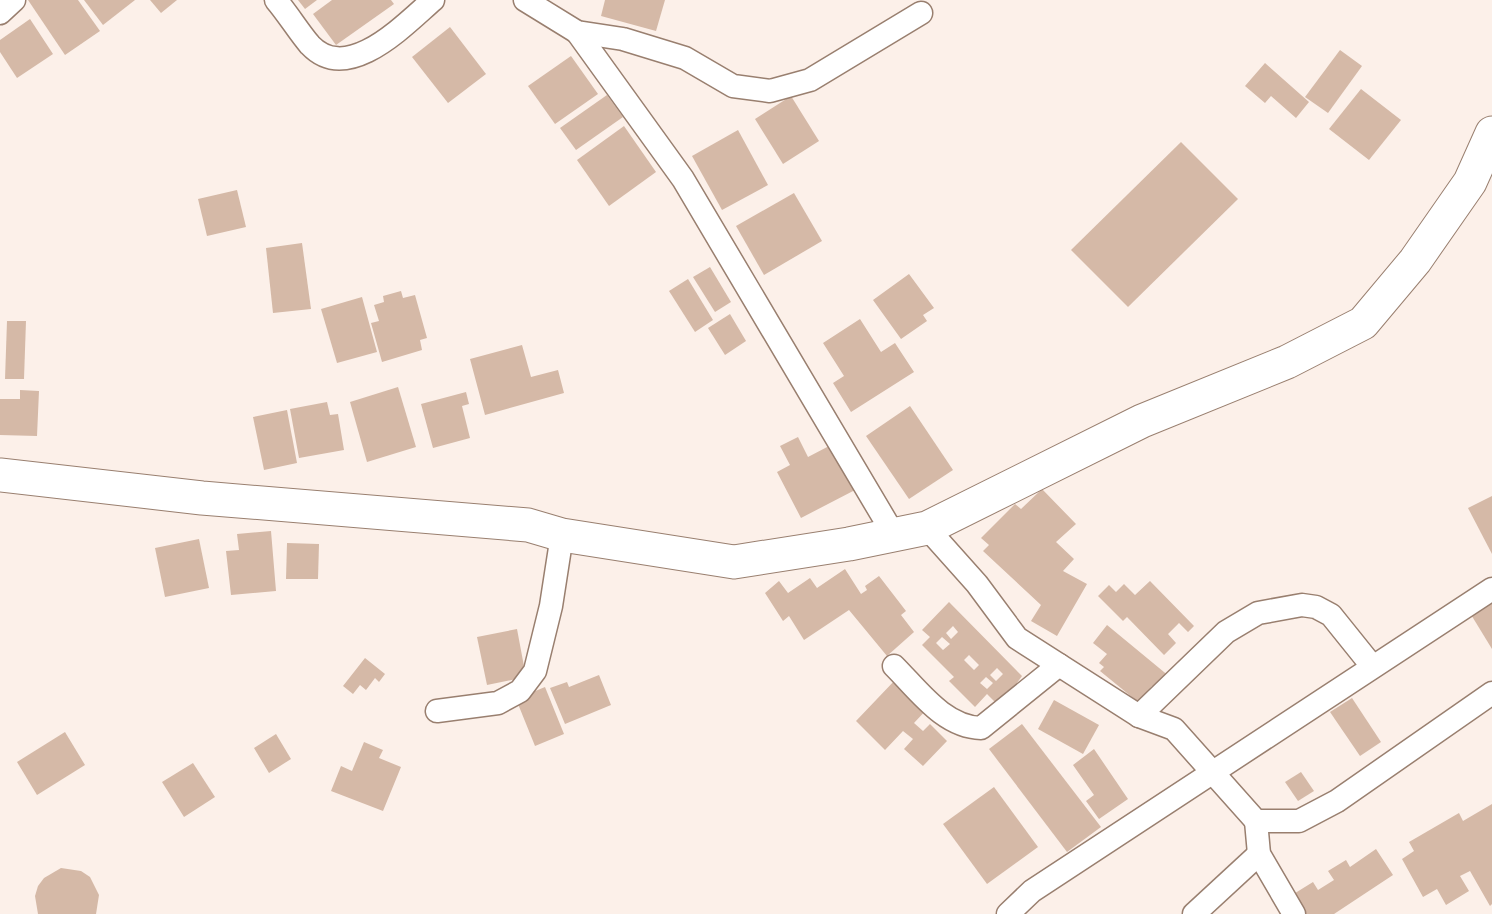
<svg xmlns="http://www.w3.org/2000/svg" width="1492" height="914" font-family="'Work Sans',sans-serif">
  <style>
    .building { fill: #d5b9a7; fill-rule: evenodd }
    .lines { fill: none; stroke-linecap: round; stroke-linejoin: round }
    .street-casing { stroke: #997f6f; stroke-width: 25 }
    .primary-casing { stroke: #997f6f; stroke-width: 35 }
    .street { stroke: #fff; stroke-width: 22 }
    .primary { stroke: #fff; stroke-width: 33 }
  </style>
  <rect width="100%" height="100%" fill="#fcf0e9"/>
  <g class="building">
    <path d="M28,0H78L100,31L65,55Z"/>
    <path d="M84,0H135L103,25Z"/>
    <path d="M150,0H177L161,13Z"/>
    <path d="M298,0H317L305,9Z"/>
    <path d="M332,0H391L394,4L336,45L313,14Z"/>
    <path d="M605,0H665L656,31L601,16Z"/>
    <path d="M30,19L53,54L17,78L0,52V40Z"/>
    <path d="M450,27L486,74L448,103L412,57Z"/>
    <path d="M1340,50L1362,66L1328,113L1305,97Z"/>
    <path d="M571,56L598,94L555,124L528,86Z"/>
    <path d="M1265,63L1309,102L1296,118L1271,96L1265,103L1245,86Z"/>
    <path d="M1361,89L1401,120L1369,160L1329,129Z"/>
    <path d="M607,95L623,117L576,150L560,128Z"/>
    <path d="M791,96L819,141L783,164L755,119Z"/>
    <path d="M624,126L656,172L609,206L577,160Z"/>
    <path d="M738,130L768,185L722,210L692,156Z"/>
    <path d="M1181,142L1238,199L1128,307L1071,250Z"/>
    <path d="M237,190L246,227L207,236L198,199Z"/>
    <path d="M794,193L822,241L764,275L736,226Z"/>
    <path d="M302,243L311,309L273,313L266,248Z"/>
    <path d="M710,267L731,302L715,312L693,277Z"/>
    <path d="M909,274L934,308L923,315L927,321L901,339L873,300Z"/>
    <path d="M688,279L713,320L695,332L669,291Z"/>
    <path d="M401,291L403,298L415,295L427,338L420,340L422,350L382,362L371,323L379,321L374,305L384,302L383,296Z"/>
    <path d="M362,297L377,352L337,363L321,309Z"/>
    <path d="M730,314L746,341L725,355L708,328Z"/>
    <path d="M860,319L881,352L895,343L914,372L851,412L833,383L844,376L823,343Z"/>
    <path d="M7,321H26L24,379H5Z"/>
    <path d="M522,345L531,377L558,370L564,393L485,415L470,359Z"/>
    <path d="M398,387L416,447L367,462L350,402Z"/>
    <path d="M20,390L39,391L37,436L0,435V399H20Z"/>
    <path d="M466,392L469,404L462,406L470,438L433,448L421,404Z"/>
    <path d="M327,402L330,415L338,414L344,450L299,458L290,409Z"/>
    <path d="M910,406L953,470L909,499L866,436Z"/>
    <path d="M287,410L297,463L264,470L253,417Z"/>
    <path d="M798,437L808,457L831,445L855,490L801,518L777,472L790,465L780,446Z"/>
    <path d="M1042,489L1076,524L1056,542L1074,559L1063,571L1087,584L1057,636L1031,621L1041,605L983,551L989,545L981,538L1015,504L1021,509Z"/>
    <path d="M1492,496V554L1468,508Z"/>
    <path d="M271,531L276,591L231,595L226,551L239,550L237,534Z"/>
    <path d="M199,539L209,588L165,597L155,548Z"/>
    <path d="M287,543L319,544L318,579H286Z"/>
    <path d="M845,569L861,594L867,590L865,586L879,576L906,611L901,615L914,632L887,656L849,610L804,640L789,616L783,621L765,593L779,581L788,593L810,578L817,588Z"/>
    <path d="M1150,581L1194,626L1188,632L1179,623L1168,634L1176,643L1164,655L1127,617L1123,621L1098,596L1109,585L1116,592L1124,584L1135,595Z"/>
    <path d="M1492,599V649L1470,613Z"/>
    <path d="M949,602L1022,676L1009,694L1007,691L996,703L987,694L975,707L949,681L954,677L922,645L930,637L922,630ZM953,626L958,632L951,639L946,633ZM942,637L950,644L943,650L936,643ZM969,655L979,665L974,670L964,660ZM997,668L1003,674L996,681L990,675ZM986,677L993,683L987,689L980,683Z"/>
    <path d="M1107,625L1170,677L1159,691L1152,686L1138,702L1100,671L1104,667L1099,663L1107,654L1093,643Z"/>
    <path d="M517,629L526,677L487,685L477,637Z"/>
    <path d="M365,658L385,674L379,682L375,678L366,690L360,685L353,694L343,686Z"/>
    <path d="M599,675L611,705L565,724L550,688L567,682L569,687Z"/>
    <path d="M897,678L928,708L914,723L923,731L930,724L947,741L923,766L904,749L913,739L903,731L885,750L856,721Z"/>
    <path d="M545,687L564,734L535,746L516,699Z"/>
    <path d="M1352,698L1381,742L1360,756L1330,712Z"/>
    <path d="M1054,700L1099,725L1083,754L1038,729Z"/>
    <path d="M1022,724L1101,827L1067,852L989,749Z"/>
    <path d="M65,732L85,765L37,795L17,762Z"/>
    <path d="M276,734L291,759L269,773L254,748Z"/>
    <path d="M364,742L383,750L379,758L401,767L383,811L331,791L341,766L352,771Z"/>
    <path d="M1094,749L1128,799L1099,819L1086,801L1094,795L1073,765Z"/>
    <path d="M193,763L215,797L184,817L162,782Z"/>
    <path d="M1301,772L1314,791L1298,801L1285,782Z"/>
    <path d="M994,787L1038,847L987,884L943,824Z"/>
    <path d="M1492,804V904L1490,906L1470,871L1460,876L1469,891L1446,905L1437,889L1423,897L1402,859L1414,851L1409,842L1459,813L1463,821Z"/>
    <path d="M1376,849L1393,875L1334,914H1305L1292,895L1313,882L1318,890L1334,880L1328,871L1346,860L1350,867Z"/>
    <path d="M61,868L81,871L90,877L99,895L96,914H38L35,896L38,886L44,878Z"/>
  </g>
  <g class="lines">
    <g class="street-casing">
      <g id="street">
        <path d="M276,0C288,14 298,31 310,45C348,85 404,25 433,0"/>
        <path d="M525,0L577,32L623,39L685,58L733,86L770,91L810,80L921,13"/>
        <path d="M0,13L14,0"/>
        <path d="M577,32L683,179L894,535"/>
        <path d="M927,528L977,584L1017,638L1139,716L1174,729L1256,821H1299L1337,801L1492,693"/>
        <path d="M894,666C919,691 944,727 981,728L1059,665"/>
        <path d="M437,711L498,703L520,691L535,671L551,606L562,535"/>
        <path d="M1139,716L1226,632L1258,613L1302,605L1316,607L1331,615L1372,666"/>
        <path d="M1256,821L1259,854L1294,914"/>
        <path d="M1008,914L1032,891L1492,589"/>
        <path d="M1194,914L1259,854"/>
      </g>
    </g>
    <g class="primary-casing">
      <path id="primary" d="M0,475L202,498L528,525L562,535L734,562L849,544L927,528L1142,421L1287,362L1363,323L1415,261L1470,182L1492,133"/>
    </g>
    <use href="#street" class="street"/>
    <use href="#primary" class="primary"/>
  </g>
</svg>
